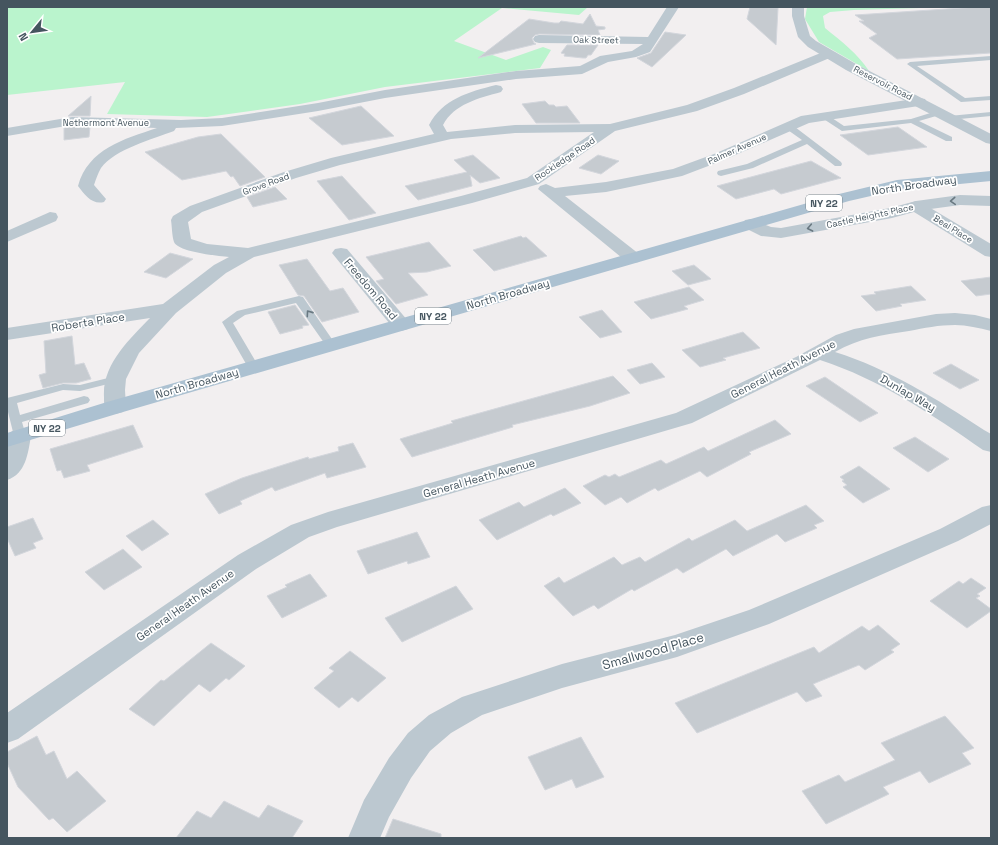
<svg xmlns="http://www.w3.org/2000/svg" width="998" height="845" font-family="'Space Grotesk',sans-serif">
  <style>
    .green { fill: #baf4cd }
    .building { fill: #c6cbd0; stroke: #d3d6dc }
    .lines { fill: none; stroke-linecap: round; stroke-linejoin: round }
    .service { fill: #bcc8d0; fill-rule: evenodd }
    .minor { fill: #bcc8d0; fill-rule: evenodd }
    .tertiary { fill: #bcc8d0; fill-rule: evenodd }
    .primary { fill: #acc1d1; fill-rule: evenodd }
    .oneway { stroke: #697881 }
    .labels { text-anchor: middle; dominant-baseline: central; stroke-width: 3.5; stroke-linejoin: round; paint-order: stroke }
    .far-street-label { font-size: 9px; fill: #45555f; stroke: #fff }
    .shield { fill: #fff; stroke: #7d888f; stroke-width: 1 }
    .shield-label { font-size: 10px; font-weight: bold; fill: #45555f }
    .street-label { font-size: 11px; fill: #45555f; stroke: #fff }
    .near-street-label { font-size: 13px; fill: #45555f; stroke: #fff }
  </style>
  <rect width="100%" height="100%" fill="#f2eff0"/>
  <g class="green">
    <path d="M7,7H588L579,15L502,8L454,41L506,60L543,47L551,50L540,68L385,87L300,104L207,117L107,114L125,82L7,95Z"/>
    <path d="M807,7H954L854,10L830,12L823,16L825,28C841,41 858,54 869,71L819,42L805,19Z"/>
  </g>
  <g class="building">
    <path d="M750,7L778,8L776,45L747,19Z"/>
    <path d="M977,7H991V53L897,59L869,38L877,34L859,21H864L855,15Z"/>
    <path d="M590,14L596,26L605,27V29L598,30L600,35L539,34L535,35L532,38L534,43L536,44L478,58L529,19L554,23H559L561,21L583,24Z"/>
    <path d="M665,32L686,35L652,67L637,58L651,53Z"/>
    <path d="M567,45H598L591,55H588L586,58H583L564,56L565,54L561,53Z"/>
    <path d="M91,96L90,116H68Z"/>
    <path d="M545,101L549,105H554L556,107L567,106L580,123H536L522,104Z"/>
    <path d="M361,106L394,136L342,145L309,118Z"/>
    <path d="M72,126L90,127L89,137L64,140V128Z"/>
    <path d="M898,127L927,147L868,155L840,135Z"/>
    <path d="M221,134L265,177L240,186L233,176L231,177L226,171L182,180L145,152L198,137Z"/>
    <path d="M473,155L500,178L480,183L470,175L472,186L418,200L405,186L467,172L454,160Z"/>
    <path d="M598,155L619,161L601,174L579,168Z"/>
    <path d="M811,161L841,178L781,194L774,189L736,199L717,186Z"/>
    <path d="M342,176L376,213L349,220L317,181Z"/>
    <path d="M275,187L287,199L253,207L247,197Z"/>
    <path d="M521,236L523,238L526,237L547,256L494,271L473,250Z"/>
    <path d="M429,242L451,266L427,272L408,273L428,295L396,304L376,281L384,279L366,257Z"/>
    <path d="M170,253L193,259L166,278L144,272Z"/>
    <path d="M307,259L330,291L343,288L359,312L322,322L304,296L298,295L279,265Z"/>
    <path d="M694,265L711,279L688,285L672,271Z"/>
    <path d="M991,277V294L976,296L961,281Z"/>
    <path d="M911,286L926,300L900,304L902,306L876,311L861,296L876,294L874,292Z"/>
    <path d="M689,287L704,300L684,306L688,309L651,319L634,302Z"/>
    <path d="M295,305L309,325L302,326L303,328L280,334L268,312Z"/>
    <path d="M602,310L622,332L600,338L579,317Z"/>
    <path d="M743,332L760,348L723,358L726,360L700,367L682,350Z"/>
    <path d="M72,336L75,365L84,363L91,379L76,383H63L43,388L39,375L46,373L44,341Z"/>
    <path d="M652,363L665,377L640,384L627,370Z"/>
    <path d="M951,364L979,380L960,389L933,373Z"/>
    <path d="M613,376L630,393L590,406L512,425L513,427L412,457L400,439L453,423L451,421Z"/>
    <path d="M825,377L878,413L860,422L806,386Z"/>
    <path d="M775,420L791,434L749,452L751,454L707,477L700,471L658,491L655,488L627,503L621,497L605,505L583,486L605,475L609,477L615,474L619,477L661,460L666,464L704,447L708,451Z"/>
    <path d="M133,425L143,447L87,465L90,471L64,478L61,470L57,471L50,449Z"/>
    <path d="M915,437L949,459L928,472L893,448Z"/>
    <path d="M353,443L366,467L327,478L325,473L275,491L272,487L240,501L242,504L219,514L205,494L242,478L308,457L309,459L339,451L338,447Z"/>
    <path d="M859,466L890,489L863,503L843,487L847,485L842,481L844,480L840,477Z"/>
    <path d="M565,488L581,503L553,516L551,514L497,540L479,520L519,502L524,507Z"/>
    <path d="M806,505L824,521L814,525L817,528L785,542L777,534L733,556L726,549L683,573L677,568L634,591L632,589L598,609L594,605L573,616L544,586L559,577L564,583L614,557L622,565L640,557L645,562L689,538L692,541L735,520L747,531Z"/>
    <path d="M33,518L43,539L33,543L36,548L15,556L7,538V527Z"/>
    <path d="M153,520L169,534L142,551L126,536Z"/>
    <path d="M417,532L430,557L408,564L407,561L368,574L357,551Z"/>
    <path d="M123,549L142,567L104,590L85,572Z"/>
    <path d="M310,574L327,596L282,618L267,596L287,587L285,585Z"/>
    <path d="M971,578L986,588L977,594L980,596L976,598L991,609V611L967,628L930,601L959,581L963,584Z"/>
    <path d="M456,586L473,609L402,642L385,618Z"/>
    <path d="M878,625L900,644L891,650L894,652L865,670L859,665L813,684L822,696L806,702L797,692L697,733L675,703L814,647L819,653L862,626L869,631Z"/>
    <path d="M211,643L245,666L229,680L226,678L210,692L199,684L154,726L129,709L161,680L164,681Z"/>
    <path d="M350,651L386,678L358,702L352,697L339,708L314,688L334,671L329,668Z"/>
    <path d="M945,716L974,748L962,753L971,764L929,783L920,771L883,787L889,794L826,824L802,791L839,775L845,782L895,760L881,743Z"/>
    <path d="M37,736L46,755L54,751L67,779L77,771L106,801L67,832L53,818L49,820L18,787L7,763V752Z"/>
    <path d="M581,737L604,777L576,788L572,779L545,790L528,757Z"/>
    <path d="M224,801L259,818L268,805L303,821L292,838H176L197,811L211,818Z"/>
    <path d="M393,819L441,834V838H385Z"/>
  </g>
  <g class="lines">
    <g class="service">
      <path d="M991,56V60L917,66L965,98L991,96V100L961,102L907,64L910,62Z"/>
      <path d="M940,110L944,112L943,114L919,121L952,137V141H946L911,123L842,131L819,116L820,114H826L844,126L911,119Z"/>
      <path d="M991,112V116L949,120L945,118L949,116Z"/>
      <path d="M785,124H791L841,162L842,164L841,166H835L807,144L753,168L721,176L718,175L717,173L718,171L747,164L802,140L785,128Z"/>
      <path d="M299,296L303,297L336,345L331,348L327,347L296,303L245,315L233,323L259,367L257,369H249L222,322L237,311Z"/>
      <path d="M116,376L120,377L122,379L120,381L80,391L63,390L17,403L20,415L84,396L88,397L90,400L88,403L22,422L26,436L24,439H16L14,436L7,408V398L63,384L80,385Z"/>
    </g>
    <g class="minor">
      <path d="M667,7H679L650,52L636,57L608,62L582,74L516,79L385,98L318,111L222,126L176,128L174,131C153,139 115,149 101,168C98,173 96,179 94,185L106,199L104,202C92,205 85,195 78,186C88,149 124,139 157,128L72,125L7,136V128L72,117L181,120L222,118L318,103L385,90L516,71L580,66L600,56L632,51L643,44L539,43L535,42L533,39L535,36L539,35L648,37Z"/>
      <path d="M828,50L832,51L834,54L832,57L744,94L697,111L615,131L539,184L472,203L254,257L226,273L176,313L139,353L126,379L125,390L126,407L123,412L115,414L107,412C104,407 104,403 104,397C102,364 130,339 150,318L7,340V328L163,304L214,265L229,257C218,256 178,252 174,242C172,236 172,227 171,220L173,216L190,206L284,172L331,158L434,134L429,125C443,99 468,92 496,85L501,86L503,89L501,92C479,98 454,104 443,125L447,132L515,125L610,124L687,105L734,88ZM594,132L527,178L461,196L248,248L207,244L191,239L188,222L202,212L296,178L340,165L451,139L515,133Z"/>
      <path d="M920,98L925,99L927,102L925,105L809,123L724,160L682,176L606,192L565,196L639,254L642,258L639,262L633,263L627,262L538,189L540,186L546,184L555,188L606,182L673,169L714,154L801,116Z"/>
      <path d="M916,201L922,203L991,244V257L985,256L914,212L892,218L781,238L761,236L745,228L743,224L745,220L751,219L771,227L781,228L890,208Z"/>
      <path d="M50,212L56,213L58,217L56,221L7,242V231Z"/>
      <path d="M341,248L347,249L408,321L411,325L408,329L401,331L394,329L332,253L335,249Z"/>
      <path d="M955,313L975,315L991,319V331C979,328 967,325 955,325C939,325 924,328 909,331C882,335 859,338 835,352C889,369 937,399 984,430L991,434V452L983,450C933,415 879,379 820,360L692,423L337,527L309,537L256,569L18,739L7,743V713L238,555L291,525L328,512L676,413L796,357L836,335L854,329L936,314Z"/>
      <path d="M20,429L28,431L31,436C28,453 26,474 7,480C7,464 3,444 12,431Z"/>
      <path d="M991,505V524L958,541L769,624L677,657L562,688L482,715L451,733L430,751L411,778L389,817L380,838H348L364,800L389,758L408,733L429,715L462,697L562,664L675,635L749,610L940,529L982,507Z"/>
    </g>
    <g class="tertiary">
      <path d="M792,7H804V16L810,36L816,41L856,64L991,134V144L986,143L846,70L808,47L798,37L792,16Z"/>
      <path d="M960,195L991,196V206L960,205L916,211L910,209L908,206L910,203L916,201Z"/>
    </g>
    <path class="primary" d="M991,171V181L897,190L849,201L123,412L7,447V433L107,402L839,194L897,180Z"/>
  </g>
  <defs><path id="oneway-chevron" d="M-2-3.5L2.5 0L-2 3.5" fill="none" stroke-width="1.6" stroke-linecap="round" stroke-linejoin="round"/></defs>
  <g class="oneway">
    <use href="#oneway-chevron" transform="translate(953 201) rotate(176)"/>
    <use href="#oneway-chevron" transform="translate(810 228) rotate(169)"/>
    <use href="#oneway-chevron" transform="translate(309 313) rotate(-125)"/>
  </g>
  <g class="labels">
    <g class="far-street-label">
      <text transform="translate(596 40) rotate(1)">Oak Street</text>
      <text transform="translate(883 83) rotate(27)">Reservoir Road</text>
      <text x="106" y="123">Nethermont Avenue</text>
      <text transform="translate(737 149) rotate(-24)">Palmer Avenue</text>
      <text transform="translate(565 159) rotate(-34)">Rockledge Road</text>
      <text transform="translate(266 184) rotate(-20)">Grove Road</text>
      <text transform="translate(870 216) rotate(-12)">Castle Heights Place</text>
      <text transform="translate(953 229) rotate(32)">Beal Place</text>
    </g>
    <g class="shield">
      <rect x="806" y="195" width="36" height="16" rx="3"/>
      <rect x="415" y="308" width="36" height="16" rx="3"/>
      <rect x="29" y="420" width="36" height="16" rx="3"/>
    </g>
    <g class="shield-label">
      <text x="824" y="203">NY 22</text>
      <text x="433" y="316">NY 22</text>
      <text x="47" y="428">NY 22</text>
    </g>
    <g class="street-label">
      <text transform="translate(914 185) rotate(-8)">North Broadway</text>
      <text transform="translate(371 289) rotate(50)">Freedom Road</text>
      <text transform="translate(508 294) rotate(-16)">North Broadway</text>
      <text transform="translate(88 322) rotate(-9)">Roberta Place</text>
      <text transform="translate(783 369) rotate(-27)">General Heath Avenue</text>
      <text transform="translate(197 383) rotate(-16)">North Broadway</text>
      <text transform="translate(908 393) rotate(30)">Dunlap Way</text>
      <text transform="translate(479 478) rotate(-16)">General Heath Avenue</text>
      <text transform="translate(185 605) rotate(-35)">General Heath Avenue</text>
    </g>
    <g class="near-street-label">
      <text transform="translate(653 651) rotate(-16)">Smallwood Place</text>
    </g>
  </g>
  <rect width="998" height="845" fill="none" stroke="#45555f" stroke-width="16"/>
  <g transform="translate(32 32) rotate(241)" stroke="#ffffff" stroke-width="3" paint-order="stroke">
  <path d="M0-3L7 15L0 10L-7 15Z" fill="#45555f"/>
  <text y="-6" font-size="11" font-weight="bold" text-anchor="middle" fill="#45555f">N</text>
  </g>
</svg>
